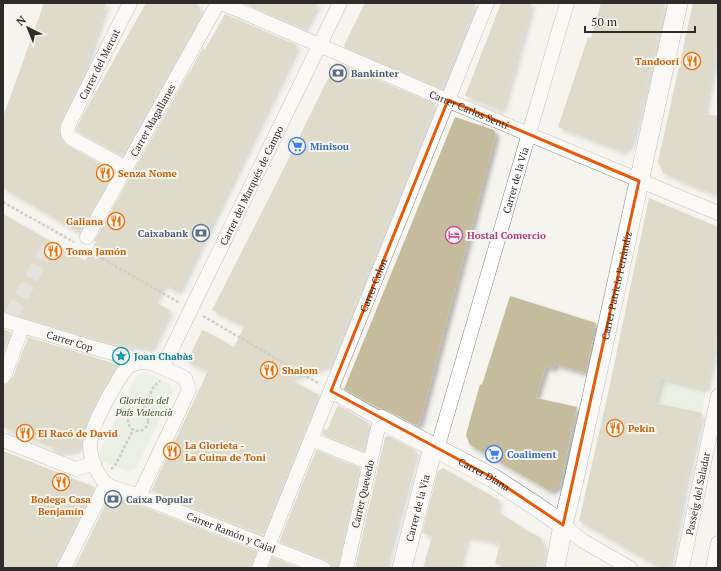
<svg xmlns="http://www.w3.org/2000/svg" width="721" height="571" font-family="'PT Serif',serif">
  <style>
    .green { fill: #dbead5 }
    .building { fill: #c4bc9d; filter: url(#shadow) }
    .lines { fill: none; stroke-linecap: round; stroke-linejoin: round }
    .street-tunnel { stroke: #cdccc8; stroke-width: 14; stroke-dasharray: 14 7; stroke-linecap: butt }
    .street-casing { stroke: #888782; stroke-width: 15 }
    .secondary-casing { stroke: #888782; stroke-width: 20 }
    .path { stroke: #a3a29e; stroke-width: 2.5; stroke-dasharray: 3 2; stroke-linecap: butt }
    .street { stroke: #fff; stroke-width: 14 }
    .secondary { stroke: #fff; stroke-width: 19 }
    .marked { fill: none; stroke: #e8590c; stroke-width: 3; stroke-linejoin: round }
    .labels { text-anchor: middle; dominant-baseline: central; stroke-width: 4; stroke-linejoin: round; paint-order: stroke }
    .food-label { font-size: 10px; font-weight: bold; fill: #c56008; stroke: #f5f4ef; text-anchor: start }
    .street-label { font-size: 10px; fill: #2d2c2b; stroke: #f5f4ef }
    .service-label { font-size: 10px; font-weight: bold; fill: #4e5e75; stroke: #f5f4ef; text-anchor: start }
    .shop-label { font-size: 10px; font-weight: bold; fill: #366cbe; stroke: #f5f4ef; text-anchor: start }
    .hotel-label { font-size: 10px; font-weight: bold; fill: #b23c85; stroke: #f5f4ef; text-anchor: start }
    .culture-label { font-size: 10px; font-weight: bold; fill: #0d838f; stroke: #f5f4ef; text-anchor: start }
    .park-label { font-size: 10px; font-style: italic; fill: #3b5830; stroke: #f5f4ef }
  </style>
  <defs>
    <filter id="shadow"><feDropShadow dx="3.5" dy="3.5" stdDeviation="2" flood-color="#0004"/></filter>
  </defs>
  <rect width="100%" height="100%" fill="#f5f4ef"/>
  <g class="green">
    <path d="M145,373L170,384L173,393L136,468L128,471L102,461L99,454L137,375Z"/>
    <path d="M661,378L706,389L702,413L655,403Z"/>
  </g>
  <g class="building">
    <path d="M44,3H106L81,82L60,122L59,128L60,138L67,145L114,171L80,233L3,188V117Z"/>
    <path d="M146,3H193L198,5L200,8L201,16L122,156L76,131V129L84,113Z"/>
    <path d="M243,3H318L304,29Z"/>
    <path d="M365,3H476L441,89L344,47L345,45H344Z"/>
    <path d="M501,3H532L502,111L465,96Z"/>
    <path d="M601,3H665L655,53L631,145L622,151L558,127L588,37L591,38Z"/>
    <path d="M693,3H718V52H716L704,114L718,116V196L663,173L658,162Z"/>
    <path d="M225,14L297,45V46L178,292L164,284L154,302L170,310L151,349L142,347L112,344L3,312V214L85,261L96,242L94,241L204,46V51Z"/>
    <path d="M336,62L435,104L331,364L289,379L319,395L309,422L263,535L151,491L208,371L187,362L202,330L207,332L234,347L244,327L212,310L281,174Z"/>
    <path d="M455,117L494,130L496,135L420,423L415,425L385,409L379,408L373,405L344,389Z"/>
    <path d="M649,198L718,227V334L706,389L661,378L655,403L702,413L686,480L669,568H661L579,521L608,394Z"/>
    <path d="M510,296L596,323L586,373L555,364L553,369L546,366L536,398L577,407L560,486L550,491L470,445L466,435L480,384L482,385Z"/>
    <path d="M3,329L11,332L3,355Z"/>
    <path d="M28,337L119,365L105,386L92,409L85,427L82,440L77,450L56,452L54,451L55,448L3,427V385L7,384L13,377Z"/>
    <path d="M338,405L369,423L365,442H366L364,451L322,434L324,429L327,430Z"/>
    <path d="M389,436L416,450L385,568H355L385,437Z"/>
    <path d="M316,450L360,468L338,568H331L330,563L326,560L279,542Z"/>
    <path d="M3,451L95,487L56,564V568H3Z"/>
    <path d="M443,468L499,500L497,511L526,530L541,538L545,549L541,568H502L503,566L495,564L500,543L467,536L459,568H423L432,536L422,533L438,471Z"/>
    <path d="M110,495L136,504L257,551L251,568H74Z"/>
    <path d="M272,557L300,568H268Z"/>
  </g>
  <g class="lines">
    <path class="street-tunnel" d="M11,315L51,242"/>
    <g class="street-casing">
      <g id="street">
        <path id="s1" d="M222,3L437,96L718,213"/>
        <path id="s2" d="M126,168L71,138C67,134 67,131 68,126L130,3"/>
        <path id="s3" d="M87,237L218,3"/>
        <path id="s4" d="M3,320L87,346L131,358L136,363"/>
        <path d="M140,362L152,363L183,377L185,378L189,390L139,496L109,486C97,476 90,460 90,444C91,427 107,399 116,384C119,379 122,373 126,369C130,365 135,363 140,362Z"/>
        <path id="s5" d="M163,367L191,309L340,3"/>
        <path d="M3,377L5,374L20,333"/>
        <path d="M331,391L380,419L346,568"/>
        <path d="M311,439L370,463"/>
        <path d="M3,440L76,469L94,463"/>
        <path id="s6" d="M437,449L567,3"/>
        <path id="s7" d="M139,496L323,568"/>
        <path d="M563,525L583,541L630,568"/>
        <path d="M64,568L103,490L109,486"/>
        <path id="s8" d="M259,568L487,3"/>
        <path id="s9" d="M682,568L718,396"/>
        <path d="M713,568L718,543"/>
      </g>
    </g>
    <g class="secondary-casing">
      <g id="secondary">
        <path id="s10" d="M380,419L493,478L536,506L563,525"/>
        <path id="s11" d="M402,568L433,447"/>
        <path id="s12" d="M555,568L563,525L573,484L678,3"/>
      </g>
    </g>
    <g class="path">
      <path d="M3,202L74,242"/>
      <path d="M89,251L180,303"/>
      <path d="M203,316L320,384"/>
      <path d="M117,410L129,417"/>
      <circle cx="138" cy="421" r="10"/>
      <path d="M142,412L154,386L160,381"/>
      <path d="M111,469L115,466L133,430"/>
    </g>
    <use href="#street" class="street"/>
    <use href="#secondary" class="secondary"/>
  </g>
  <path d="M0 0H721V571H0ZM448,100L639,181L563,525L493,478L331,391Z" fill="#f5f4ef" fill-opacity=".55" fill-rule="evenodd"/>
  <path class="marked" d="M448,100L639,181L563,525L493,478L331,391Z"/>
  <defs>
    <g id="restaurant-ring" transform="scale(0.9)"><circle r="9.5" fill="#f5f4ef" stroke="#e8710a" stroke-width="1.5"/><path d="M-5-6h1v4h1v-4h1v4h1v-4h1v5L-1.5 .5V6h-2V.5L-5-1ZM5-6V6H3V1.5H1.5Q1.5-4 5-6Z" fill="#e8710a"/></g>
    <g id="bank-ring" transform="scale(0.9)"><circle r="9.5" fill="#f5f4ef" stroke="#5c6f8a" stroke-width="1.5"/><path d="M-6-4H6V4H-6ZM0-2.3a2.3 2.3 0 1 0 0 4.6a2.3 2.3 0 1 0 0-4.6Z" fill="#5c6f8a"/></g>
    <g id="supermarket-ring" transform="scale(0.9)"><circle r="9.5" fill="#f5f4ef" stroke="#3f7fe0" stroke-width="1.5"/><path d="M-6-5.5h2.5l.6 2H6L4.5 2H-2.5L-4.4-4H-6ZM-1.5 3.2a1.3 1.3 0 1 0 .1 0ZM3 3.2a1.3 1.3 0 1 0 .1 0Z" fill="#3f7fe0"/></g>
    <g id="hotel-ring" transform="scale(0.9)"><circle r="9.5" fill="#f5f4ef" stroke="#d1479c" stroke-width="1.5"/><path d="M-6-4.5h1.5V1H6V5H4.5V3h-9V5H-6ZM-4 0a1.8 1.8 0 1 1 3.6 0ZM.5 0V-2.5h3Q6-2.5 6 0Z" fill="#d1479c"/></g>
    <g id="sight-ring" transform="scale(0.9)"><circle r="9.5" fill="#f5f4ef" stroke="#0f9aa8" stroke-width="1.5"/><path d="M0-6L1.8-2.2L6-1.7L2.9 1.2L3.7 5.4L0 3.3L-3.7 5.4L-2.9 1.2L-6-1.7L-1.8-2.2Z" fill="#0f9aa8"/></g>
  </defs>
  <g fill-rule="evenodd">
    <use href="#restaurant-ring" x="692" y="61"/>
    <use href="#bank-ring" x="338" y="73"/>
    <use href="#supermarket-ring" x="297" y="146"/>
    <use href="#restaurant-ring" x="105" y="173"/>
    <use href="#restaurant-ring" x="116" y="221"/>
    <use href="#bank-ring" x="201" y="233"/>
    <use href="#hotel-ring" x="454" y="235"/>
    <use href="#restaurant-ring" x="53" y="251"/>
    <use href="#sight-ring" x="121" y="356"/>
    <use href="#restaurant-ring" x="269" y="370"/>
    <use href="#restaurant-ring" x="615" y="428"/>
    <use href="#restaurant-ring" x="25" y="433"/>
    <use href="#restaurant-ring" x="172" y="451"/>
    <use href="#supermarket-ring" x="494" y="454"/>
    <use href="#restaurant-ring" x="61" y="482"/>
    <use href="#bank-ring" x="113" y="499"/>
  </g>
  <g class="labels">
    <g class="food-label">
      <text x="679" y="61" text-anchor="end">Tandoori</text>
      <text x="118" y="173">Senza Nome</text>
      <text x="103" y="221" text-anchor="end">Galiana</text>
      <text x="66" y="251">Toma Jamón</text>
      <text x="282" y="370">Shalom</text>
      <text x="628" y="428">Pekin</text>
      <text x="38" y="433">El Racó de David</text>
      <text x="185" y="445">La Glorieta -<tspan x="185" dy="12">La Cuina de Toni</tspan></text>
      <text x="61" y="499" text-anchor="middle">Bodega Casa<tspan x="61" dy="12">Benjamín</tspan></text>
    </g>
    <g class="street-label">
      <text stroke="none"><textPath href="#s2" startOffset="145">Carrer del Mercat</textPath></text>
      <text stroke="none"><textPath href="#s1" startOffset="269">Carrer Carlos Sentí</textPath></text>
      <text stroke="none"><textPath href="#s3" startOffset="134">Carrer Magallanes</textPath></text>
      <text stroke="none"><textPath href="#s6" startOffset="280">Carrer de la Via</textPath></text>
      <text stroke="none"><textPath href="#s5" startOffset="202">Carrer del Marqués de Campo</textPath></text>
      <text stroke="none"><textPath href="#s8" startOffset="305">Carrer Colon</textPath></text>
      <text stroke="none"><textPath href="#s12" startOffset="289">Carrer Patricio Ferràndiz</textPath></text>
      <text stroke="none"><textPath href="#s4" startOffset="70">Carrer Cop</textPath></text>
      <text stroke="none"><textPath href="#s10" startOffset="118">Carrer Diana</textPath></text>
      <text transform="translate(363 494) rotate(-77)">Carrer Quevedo</text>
      <text stroke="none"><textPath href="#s9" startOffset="76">Passeig del Saladar</textPath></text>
      <text stroke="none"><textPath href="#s11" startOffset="62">Carrer de la Via</textPath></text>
      <text stroke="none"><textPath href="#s7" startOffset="99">Carrer Ramón y Cajal</textPath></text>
    </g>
    <g class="service-label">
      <text x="351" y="73">Bankinter</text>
      <text x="188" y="233" text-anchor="end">Caixabank</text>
      <text x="126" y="499">Caixa Popular</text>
    </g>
    <g class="shop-label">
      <text x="310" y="146">Minisou</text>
      <text x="507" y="454">Coaliment</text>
    </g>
    <g class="hotel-label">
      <text x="467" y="235">Hostal Comercio</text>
    </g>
    <g class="culture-label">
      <text x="134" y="356">Joan Chabàs</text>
    </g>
    <g class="park-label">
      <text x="144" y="400">Glorieta del<tspan x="144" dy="12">País Valencià</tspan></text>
    </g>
  </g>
  <rect width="721" height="571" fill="none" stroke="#2d2c2b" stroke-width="8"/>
  <g transform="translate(28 28) rotate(317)" stroke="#f5f4ef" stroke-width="3" paint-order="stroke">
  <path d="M0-3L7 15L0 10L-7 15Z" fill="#2d2c2b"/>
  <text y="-6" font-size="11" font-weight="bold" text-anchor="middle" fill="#2d2c2b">N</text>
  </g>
  <path d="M585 26v6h110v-6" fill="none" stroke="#2d2c2b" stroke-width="2"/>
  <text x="591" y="26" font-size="12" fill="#2d2c2b" stroke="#f5f4ef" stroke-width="3" paint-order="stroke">50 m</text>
</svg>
